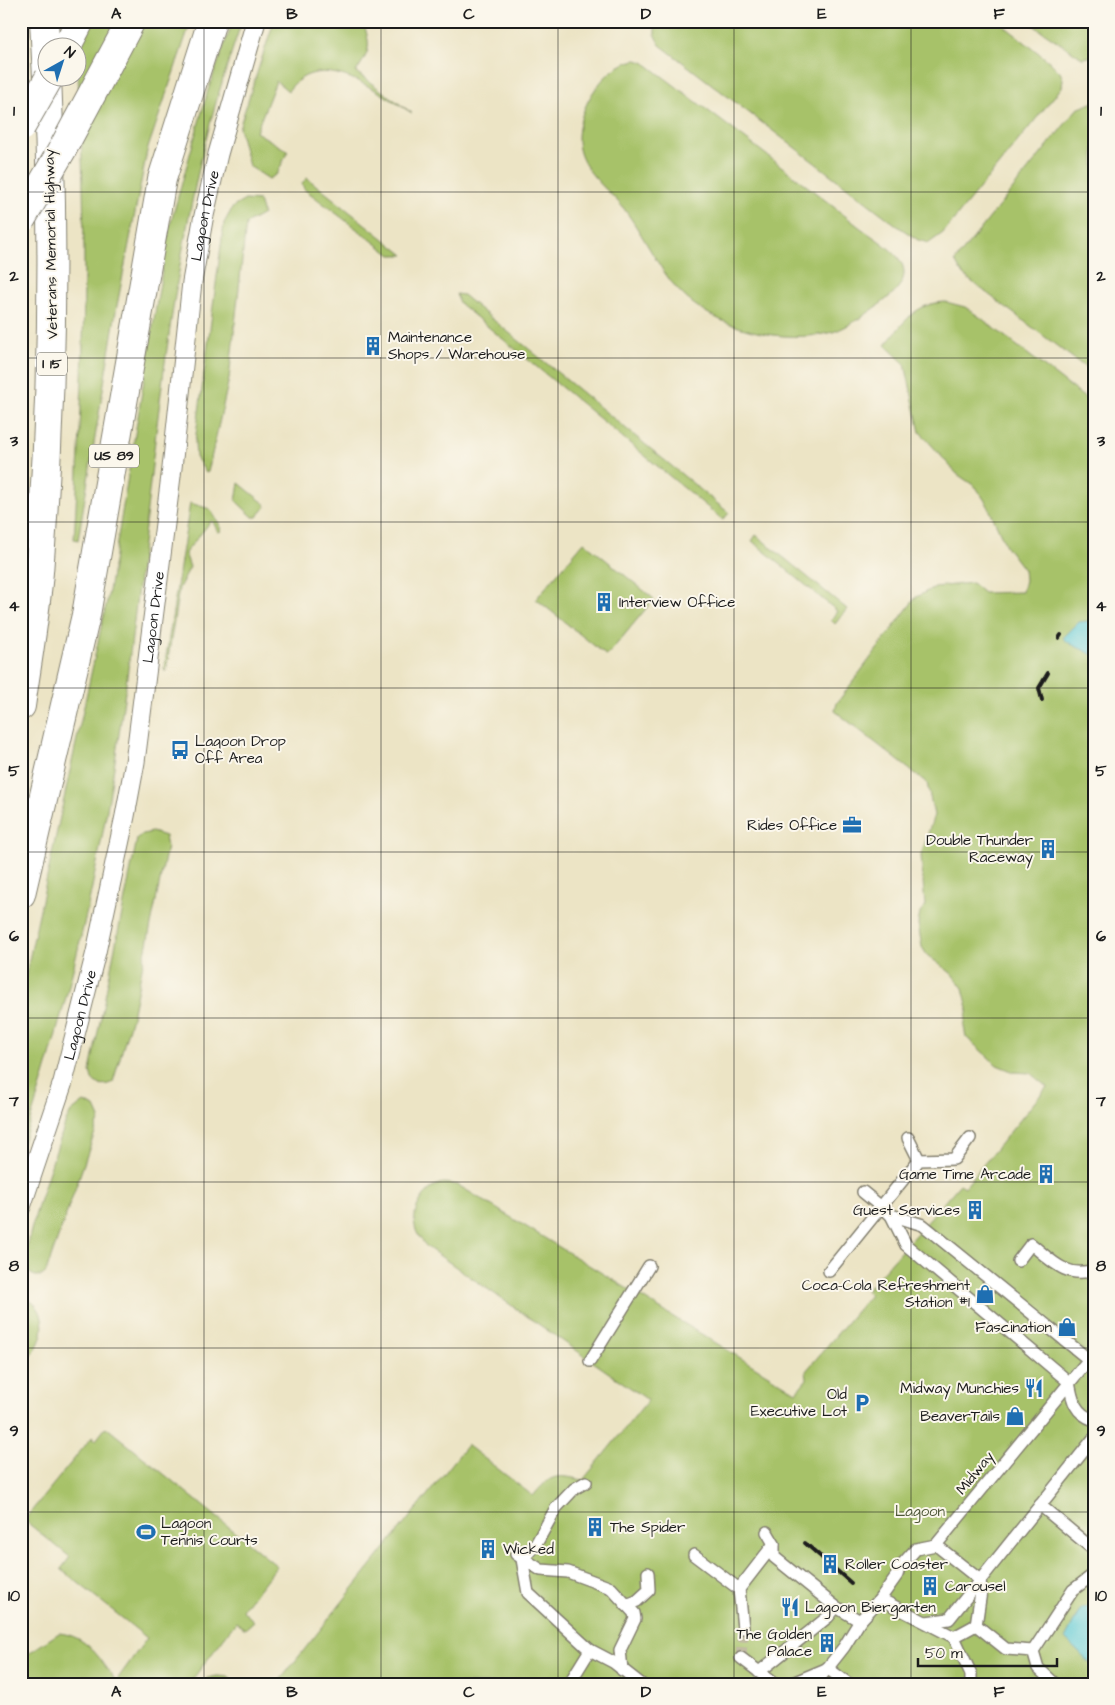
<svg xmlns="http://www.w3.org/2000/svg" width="1115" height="1705" font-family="'Architects Daughter',sans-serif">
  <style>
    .green { fill: #a7c269; stroke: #626f42 }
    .water { fill: #5ecad5; stroke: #3d7378 }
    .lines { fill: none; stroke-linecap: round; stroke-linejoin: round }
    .pedestrian-tunnel { stroke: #c2bca3; stroke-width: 11; stroke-dasharray: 11 5.5; stroke-linecap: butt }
    .pedestrian-casing { stroke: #848070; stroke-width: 14 }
    .tertiary-casing { stroke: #848070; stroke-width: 21 }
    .motorway-casing { stroke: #848070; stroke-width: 30 }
    .pedestrian { stroke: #fff; stroke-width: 11 }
    .tertiary { stroke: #fff; stroke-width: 19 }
    .motorway { stroke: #fff; stroke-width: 28 }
    .rail { stroke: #1c1c1c; stroke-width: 4 }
    .motorway-bridge-casing { stroke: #848070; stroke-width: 30; stroke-linecap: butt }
    .motorway-bridge { stroke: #fff; stroke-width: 28 }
    .grid { fill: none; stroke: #1c1c1c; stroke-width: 1; stroke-opacity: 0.55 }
    .labels { text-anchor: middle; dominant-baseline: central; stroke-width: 4; stroke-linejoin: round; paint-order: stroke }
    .shield { fill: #fbf7ec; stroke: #5f5e5a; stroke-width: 1 }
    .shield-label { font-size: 14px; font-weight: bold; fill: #1c1c1c }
    .street-label { font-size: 15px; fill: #1c1c1c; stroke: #fbf7ec }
    .poi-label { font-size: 15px; fill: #1c1c1c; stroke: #fbf7ec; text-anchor: end }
    .park-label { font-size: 15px; fill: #4d5637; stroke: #fbf7ec }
    .neatline { fill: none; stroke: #1c1c1c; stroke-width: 2 }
    .grid-label { font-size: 16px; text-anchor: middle; font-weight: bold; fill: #1c1c1c }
  </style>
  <rect width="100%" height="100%" fill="#fbf7ec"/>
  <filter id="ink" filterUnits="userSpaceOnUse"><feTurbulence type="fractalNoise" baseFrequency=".02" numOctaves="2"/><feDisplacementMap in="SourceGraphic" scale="10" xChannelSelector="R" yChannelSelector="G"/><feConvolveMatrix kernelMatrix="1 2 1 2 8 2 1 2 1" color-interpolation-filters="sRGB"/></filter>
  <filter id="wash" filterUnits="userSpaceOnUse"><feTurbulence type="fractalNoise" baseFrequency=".0096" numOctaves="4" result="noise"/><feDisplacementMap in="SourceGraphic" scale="20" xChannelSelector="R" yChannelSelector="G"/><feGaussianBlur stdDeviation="1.12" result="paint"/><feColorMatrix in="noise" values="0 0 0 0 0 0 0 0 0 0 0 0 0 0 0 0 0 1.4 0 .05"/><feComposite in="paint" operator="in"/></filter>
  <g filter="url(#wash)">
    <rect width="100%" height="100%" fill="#ece4c5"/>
    <g class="green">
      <path d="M74,21H191L147,151L116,311L78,540L74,539C83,398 88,257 80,116C78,84 78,53 74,21Z"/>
      <path d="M233,21H242C224,74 207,128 196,182C155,373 145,569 115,761C95,892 63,1022 21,1149V997L109,591L169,229L208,90Z"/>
      <path d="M274,21H363C371,47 371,49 356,72L412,113C378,92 320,47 288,91L276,81L256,132L288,151L277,174L269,179L249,166L239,128Z"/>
      <path d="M655,21H998L1050,62L1060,72L1063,79L1062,87L943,233L929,243L918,240L899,227L660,45L655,36Z"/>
      <path d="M1027,21H1094V56L1082,58Z"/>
      <path d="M637,60L645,63C716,117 788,170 858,226C884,246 927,265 889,297C876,308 849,327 833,332C783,345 715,329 679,291C658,268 645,238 627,213C613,192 585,176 579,149C572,116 602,64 637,60Z"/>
      <path d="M1094,102V374L963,275L955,261L1077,109Z"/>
      <path d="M307,178L404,255H391L304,189L302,183Z"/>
      <path d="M245,200L259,201L263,214L246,224L229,379L208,472L206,473L196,457L195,442L224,223L233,207Z"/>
      <path d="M456,294L463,295L729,513L723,520L459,303Z"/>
      <path d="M946,302L965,307L981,318L1094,405V1684H277L467,1445L533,1496C551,1474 555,1474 583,1480L648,1400L427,1247C422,1241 416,1234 415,1226C411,1211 424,1190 439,1184C445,1182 452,1184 458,1185L796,1392L807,1379L806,1371L870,1295L866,1291L960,1184L965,1187L1047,1087L1030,1073L1014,1072L997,1065L966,1037L964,1027L968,1008L963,988L951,973L927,955L922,947L918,924L920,913L925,907L921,855L934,815L927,783L835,711L837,703L916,597L935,587L972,583L984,593L1022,592L1025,580L1024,570L1006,546L987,504L976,487L957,474L920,432L905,364L885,345C905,322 914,303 946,302Z"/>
      <path d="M239,483L265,504V508L257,517H253L236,501Z"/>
      <path d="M190,503L210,509L220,525L221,531L218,532L212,520L185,553L190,567L179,588L166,672L164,669Z"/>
      <path d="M756,535L847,609L835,624L831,620L837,611L752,541Z"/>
      <path d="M584,542L654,599L607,656L536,599Z"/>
      <path d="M152,832L165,836L167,847L132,1017L113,1082C106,1086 97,1086 92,1079L90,1071L137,839L143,834Z"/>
      <path d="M84,1102L95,1107L100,1118L46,1272C44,1275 41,1277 36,1276C31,1275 27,1271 26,1266C21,1247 58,1146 66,1121L71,1112Z"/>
      <path d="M21,1298C39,1300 45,1318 42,1334C40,1344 31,1357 25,1366L21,1363Z"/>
      <path d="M106,1427L277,1566L242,1610L254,1621L245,1629L236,1622L189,1684H21V1658L59,1633C88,1636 100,1659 116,1681L147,1638L61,1569L70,1557L24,1520L93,1436L92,1439L96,1440Z"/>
      <path d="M217,1676L228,1677L237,1684H203L207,1678Z"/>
    </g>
    <g class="water">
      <path d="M1087,621L1094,623L1092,655C1083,648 1072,647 1063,638L1079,622Z"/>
      <path d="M1091,1605L1094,1607V1667L1065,1639L1081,1608Z"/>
    </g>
  </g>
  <g filter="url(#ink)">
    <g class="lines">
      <path class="pedestrian-tunnel" d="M741,1658L743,1628"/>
      <g class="pedestrian-casing">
        <g id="pedestrian">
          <path d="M908,1138L919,1160"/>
          <path d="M863,1192L891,1215L923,1225L1088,1359L1094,1360"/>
          <path d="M891,1215L906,1245L1069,1382C1072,1400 1075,1414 1094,1420"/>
          <path d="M1018,1261L1031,1244C1051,1260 1066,1279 1094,1270"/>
          <path d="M829,1271L919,1160L954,1159L970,1138"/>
          <path d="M590,1361L649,1266"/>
          <path d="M586,1482L574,1489L556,1508L535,1546L522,1559L528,1593L590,1650L613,1662L641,1684"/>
          <path d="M1040,1505L1094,1550"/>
          <path d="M767,1532L774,1544V1557L836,1607L860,1621"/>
          <path d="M936,1545L980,1580L981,1592L976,1625"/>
          <path d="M516,1554L541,1570L568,1572L611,1588L634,1613L635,1619L620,1650L622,1670"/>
          <path d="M694,1555L739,1589"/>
          <path d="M880,1599L954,1637L971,1674V1684"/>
          <path d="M626,1605L637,1601L649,1590L648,1573"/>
          <path d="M926,1622L949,1619L1094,1438"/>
          <path d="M743,1628L739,1589L774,1544"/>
          <path d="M954,1637L976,1625L1006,1649L1033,1651"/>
          <path d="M741,1658L775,1684"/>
          <path d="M827,1668L849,1684"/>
          <path d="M759,1672L828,1617L836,1607"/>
          <path d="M569,1684L590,1650"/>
          <path d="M790,1684L826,1669"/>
          <path d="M815,1684L844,1647L860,1621L880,1599L897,1575L899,1568L916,1549L936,1545L1094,1353"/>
          <path d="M1055,1684L1038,1668L1033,1651L1073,1590L1094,1574"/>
        </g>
      </g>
      <g class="tertiary-casing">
        <g id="tertiary">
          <path id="s1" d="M21,1207L63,1082L96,952L125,816L135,762L172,468L192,282L203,220L218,154L256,21"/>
        </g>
      </g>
      <g class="motorway-casing">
        <g id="motorway">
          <path d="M66,48L80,21"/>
          <path d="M21,706C28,657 37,608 40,559C54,380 55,201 44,21"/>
          <path d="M21,894L86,615L162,179L212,21"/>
        </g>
      </g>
      <use href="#pedestrian" class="pedestrian"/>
      <use href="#tertiary" class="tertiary"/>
      <use href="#motorway" class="motorway"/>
      <g class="rail">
        <path d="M1059,638L1061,635"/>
        <path d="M1042,700L1039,688L1048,673"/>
        <path d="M805,1543L851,1583"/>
      </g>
      <g class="motorway-bridge-casing">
        <g id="motorway-bridge">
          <path d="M21,127L49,78"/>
          <path d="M21,220L62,150L131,21"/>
        </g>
      </g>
      <use href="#motorway-bridge" class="motorway-bridge"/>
    </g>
  </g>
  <path class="grid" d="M204,21V1684M381,21V1684M558,21V1684M734,21V1684M911,21V1684M21,192H1094M21,358H1094M21,522H1094M21,688H1094M21,852H1094M21,1018H1094M21,1182H1094M21,1348H1094M21,1512H1094"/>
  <defs>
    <g id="building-bare" transform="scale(1.5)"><path d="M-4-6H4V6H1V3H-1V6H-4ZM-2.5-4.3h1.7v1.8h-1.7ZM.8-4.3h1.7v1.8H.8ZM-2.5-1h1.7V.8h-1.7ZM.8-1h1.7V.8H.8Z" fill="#1f6fb2" stroke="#fbf7ec" stroke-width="2.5" paint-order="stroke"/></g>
    <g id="bus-bare" transform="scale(1.5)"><path d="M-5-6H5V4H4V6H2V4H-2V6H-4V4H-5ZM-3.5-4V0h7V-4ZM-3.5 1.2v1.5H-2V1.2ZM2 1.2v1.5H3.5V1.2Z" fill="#1f6fb2" stroke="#fbf7ec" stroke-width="2.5" paint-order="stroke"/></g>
    <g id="office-bare" transform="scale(1.5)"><path d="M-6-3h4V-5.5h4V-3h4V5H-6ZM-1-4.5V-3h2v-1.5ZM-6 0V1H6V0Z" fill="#1f6fb2" stroke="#fbf7ec" stroke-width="2.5" paint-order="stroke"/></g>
    <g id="shop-bare" transform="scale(1.5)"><path d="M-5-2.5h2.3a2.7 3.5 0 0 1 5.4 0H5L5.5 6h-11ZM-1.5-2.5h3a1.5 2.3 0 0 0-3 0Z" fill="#1f6fb2" stroke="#fbf7ec" stroke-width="2.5" paint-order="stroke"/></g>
    <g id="restaurant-bare" transform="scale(1.5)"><path d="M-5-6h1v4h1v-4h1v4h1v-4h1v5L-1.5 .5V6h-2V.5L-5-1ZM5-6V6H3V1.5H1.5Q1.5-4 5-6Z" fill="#1f6fb2" stroke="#fbf7ec" stroke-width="2.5" paint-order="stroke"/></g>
    <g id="parking-bare" transform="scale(1.5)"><path d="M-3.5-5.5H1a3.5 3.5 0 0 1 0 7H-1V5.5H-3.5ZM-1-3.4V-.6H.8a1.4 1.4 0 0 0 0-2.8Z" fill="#1f6fb2" stroke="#fbf7ec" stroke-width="2.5" paint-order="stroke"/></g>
    <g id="stadium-bare" transform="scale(1.5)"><path d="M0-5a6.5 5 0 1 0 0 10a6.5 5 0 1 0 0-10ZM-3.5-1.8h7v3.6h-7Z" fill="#1f6fb2" stroke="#fbf7ec" stroke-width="2.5" paint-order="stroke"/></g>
  </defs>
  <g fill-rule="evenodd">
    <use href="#building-bare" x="373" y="346"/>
    <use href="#building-bare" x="604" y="602"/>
    <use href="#bus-bare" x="180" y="750"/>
    <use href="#office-bare" x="852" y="825"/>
    <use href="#building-bare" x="1048" y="849"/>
    <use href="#building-bare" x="1046" y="1174"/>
    <use href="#building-bare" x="975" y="1210"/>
    <use href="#shop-bare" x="985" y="1294"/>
    <use href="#shop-bare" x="1067" y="1327"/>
    <use href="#restaurant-bare" x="1034" y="1388"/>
    <use href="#parking-bare" x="862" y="1403"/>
    <use href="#shop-bare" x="1015" y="1416"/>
    <use href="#building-bare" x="595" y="1527"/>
    <use href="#stadium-bare" x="146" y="1532"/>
    <use href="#building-bare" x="488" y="1549"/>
    <use href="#building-bare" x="830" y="1564"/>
    <use href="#building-bare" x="930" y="1586"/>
    <use href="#restaurant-bare" x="790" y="1607"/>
    <use href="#building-bare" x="827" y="1643"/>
  </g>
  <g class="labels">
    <g class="shield">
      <rect x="37" y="352.5" width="30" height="23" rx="4"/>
      <rect x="89" y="444.5" width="50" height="23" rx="4"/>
    </g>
    <g class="shield-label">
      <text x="52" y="364">I 15</text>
      <text x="114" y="456">US 89</text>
    </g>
    <g class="street-label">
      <text stroke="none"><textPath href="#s1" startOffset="1011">Lagoon Drive</textPath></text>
      <text transform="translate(51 244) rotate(-91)">Veterans Memorial Highway</text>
      <text stroke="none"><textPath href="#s1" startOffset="606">Lagoon Drive</textPath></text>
      <text stroke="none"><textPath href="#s1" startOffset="201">Lagoon Drive</textPath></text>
      <text transform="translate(975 1473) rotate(-51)">Midway</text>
    </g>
    <g class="poi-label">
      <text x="388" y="337" text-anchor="start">Maintenance<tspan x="388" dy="17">Shops / Warehouse</tspan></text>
      <text x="619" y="602" text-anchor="start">Interview Office</text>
      <text x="195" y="741" text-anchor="start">Lagoon Drop<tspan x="195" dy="17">Off Area</tspan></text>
      <text x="837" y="825">Rides Office</text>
      <text x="1033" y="840">Double Thunder<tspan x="1033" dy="17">Raceway</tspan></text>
      <text x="1031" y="1174">Game Time Arcade</text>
      <text x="960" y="1210">Guest Services</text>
      <text x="970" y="1285">Coca-Cola Refreshment<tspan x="970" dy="17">Station #1</tspan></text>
      <text x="1052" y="1327">Fascination</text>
      <text x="1019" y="1388">Midway Munchies</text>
      <text x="847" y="1394">Old<tspan x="847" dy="17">Executive Lot</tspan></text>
      <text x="1000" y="1416">BeaverTails</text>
      <text x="161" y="1523" text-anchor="start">Lagoon<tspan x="161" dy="17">Tennis Courts</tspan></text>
      <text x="610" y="1527" text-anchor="start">The Spider</text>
      <text x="503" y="1549" text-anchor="start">Wicked</text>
      <text x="845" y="1564" text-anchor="start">Roller Coaster</text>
      <text x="945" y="1586" text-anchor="start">Carousel</text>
      <text x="805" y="1607" text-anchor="start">Lagoon Biergarten</text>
      <text x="812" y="1634">The Golden<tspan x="812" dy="17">Palace</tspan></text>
    </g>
    <g class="park-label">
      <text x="920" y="1511">Lagoon</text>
    </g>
  </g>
  <rect width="1115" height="1705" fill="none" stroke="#fbf7ec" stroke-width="55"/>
  <g transform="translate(62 62) rotate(39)"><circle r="24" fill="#fbf7ec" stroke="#a29f99"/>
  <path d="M0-4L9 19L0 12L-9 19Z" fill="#1f6fb2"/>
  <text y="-8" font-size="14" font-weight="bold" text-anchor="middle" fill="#1c1c1c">N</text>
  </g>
  <path d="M918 1658v8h139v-8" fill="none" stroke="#1c1c1c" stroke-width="2.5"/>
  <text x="925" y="1658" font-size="15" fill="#1c1c1c" stroke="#fbf7ec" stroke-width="4" paint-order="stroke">50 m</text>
  <rect x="28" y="28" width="1060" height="1650" class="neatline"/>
  <g class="grid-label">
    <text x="116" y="19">A</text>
    <text x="292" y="19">B</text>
    <text x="469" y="19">C</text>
    <text x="646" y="19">D</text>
    <text x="822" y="19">E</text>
    <text x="999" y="19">F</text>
    <text x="14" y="116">1</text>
    <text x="1101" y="116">1</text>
    <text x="14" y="281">2</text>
    <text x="1101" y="281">2</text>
    <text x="14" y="446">3</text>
    <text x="1101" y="446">3</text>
    <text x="14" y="611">4</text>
    <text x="1101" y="611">4</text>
    <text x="14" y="776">5</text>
    <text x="1101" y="776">5</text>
    <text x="14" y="941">6</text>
    <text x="1101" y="941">6</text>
    <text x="14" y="1106">7</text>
    <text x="1101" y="1106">7</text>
    <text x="14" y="1271">8</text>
    <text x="1101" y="1271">8</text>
    <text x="14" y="1436">9</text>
    <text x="1101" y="1436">9</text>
    <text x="14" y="1601">10</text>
    <text x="1101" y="1601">10</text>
    <text x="116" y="1697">A</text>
    <text x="292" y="1697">B</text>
    <text x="469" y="1697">C</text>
    <text x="646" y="1697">D</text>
    <text x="822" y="1697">E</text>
    <text x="999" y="1697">F</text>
  </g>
</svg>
